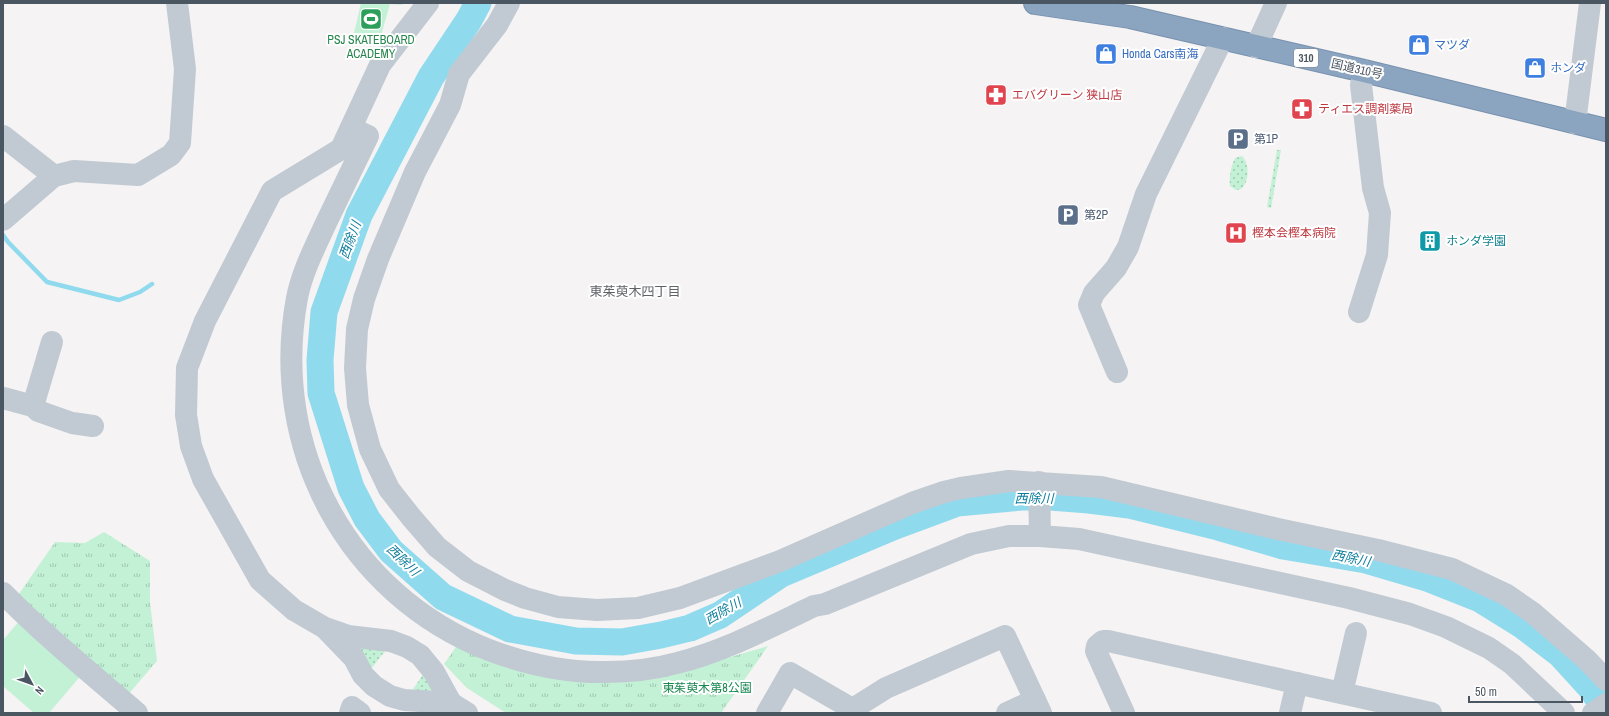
<svg xmlns="http://www.w3.org/2000/svg" width="1609" height="716" font-family="'Archivo Narrow','Noto Sans JP',sans-serif">
  <style>
    .grass { fill: url(#grass-tufts) }
    .garden { fill: url(#garden-dots) }
    .pitch { fill: #c3f1d5 }
    .lines { fill: none; stroke-linecap: round; stroke-linejoin: round }
    .stream { stroke: #90daee; stroke-width: 4.5 }
    .river { stroke: #90daee; stroke-width: 27 }
    .highway-casing { stroke: #7690ad; stroke-width: 24 }
    .minor { stroke: #c1cad2; stroke-width: 22 }
    .highway { stroke: #8ba5c1; stroke-width: 22 }
    .labels { text-anchor: middle; dominant-baseline: central; stroke-width: 4; stroke-linejoin: round; paint-order: stroke }
    .shield { fill: #fff; stroke: #808990; stroke-width: 1 }
    .shield-label { font-size: 11px; font-weight: bold; fill: #4a5661 }
    .leisure-label { font-size: 12px; fill: #27864d; stroke: #fff }
    .shop-label { font-size: 12px; fill: #366cbe; stroke: #fff; text-anchor: start }
    .street-label { font-size: 12px; fill: #4a5661; stroke: #fff }
    .health-label { font-size: 12px; fill: #be3a42; stroke: #fff; text-anchor: start }
    .service-label { font-size: 12px; fill: #4e5e75; stroke: #fff; text-anchor: start }
    .culture-label { font-size: 12px; fill: #0d838f; stroke: #fff; text-anchor: start }
    .park-label { font-size: 12px; fill: #17864f; stroke: #fff }
    .water-label { font-size: 13px; font-style: italic; fill: #0c7c9b; stroke: #fff }
    .neighbourhood-label { font-size: 13px; fill: #5f6368; stroke: #fff }
  </style>
  <defs>
    <pattern id="grass-tufts" width="24" height="20" patternUnits="userSpaceOnUse"><rect width="24" height="20" fill="#c3f1d5"/><path d="M3 7l-1-3M5 7V3M7 7l1-3M15 17l-1-3M17 17v-4M19 17l1-3" fill="none" stroke="#a0c6b0"/></pattern>
    <pattern id="garden-dots" width="8" height="8" patternUnits="userSpaceOnUse"><rect width="8" height="8" fill="#c3f1d5"/><path d="M2 2h.1M6 6h.1" fill="none" stroke="#a0c6b0" stroke-width="1.8" stroke-linecap="round"/></pattern>
  </defs>
  <rect width="100%" height="100%" fill="#f5f3f3"/>
  <g class="grass">
    <path d="M104,532L150,561V602L157,661L125,698L14,601L55,542L85,543Z"/>
    <path d="M458,644L528,672L713,662L768,646L721,713H506L467,688L444,664Z"/>
  </g>
  <g class="garden">
    <path d="M1277,150H1281L1271,208L1267,207Z"/>
    <path d="M1242,156C1249,162 1250,181 1242,188C1242,189 1237,190 1236,190L1230,186C1229,177 1231,166 1235,158Z"/>
    <path d="M355,644L389,646L368,673Z"/>
    <path d="M424,673L434,689L433,694L409,695Z"/>
  </g>
  <g class="pitch">
    <path d="M361,3H403L401,5L390,4L380,39L354,33Z"/>
    <path d="M21,619L83,673L49,713H34L3,686V640Z"/>
  </g>
  <g class="lines">
    <path class="stream" d="M3,235L8,242L47,282L119,300L140,292L152,284"/>
    <path class="river" d="M478,3L469,20L431,77L359,215L324,312L320,360L321,393L351,488L367,519L391,551L443,597L510,629L576,641L622,642L661,635L690,628L720,615L781,574L895,526L957,503L1022,497H1050L1089,500L1129,505L1218,527L1283,546L1366,560L1427,578L1480,599L1522,625L1560,654L1591,688L1606,710"/>
    <g class="highway-casing">
      <path id="highway" d="M1035,3L1130,17L1364,71L1606,130"/>
    </g>
    <g class="minor">
      <path d="M428,3L380,65L341,149L272,191L205,321L187,368L186,415L191,446L203,479L260,580L294,610L325,628L348,636L391,641L407,647L420,655L434,672L451,703"/>
      <path d="M509,3L497,25L459,74L450,105L415,172L378,259L364,299L357,329L355,368L358,405L370,449L389,489L411,517L437,547L468,571L505,590L525,598L558,607L597,610L638,608L680,598L780,561L912,503L944,492L961,488L1009,481L1101,487L1278,529L1378,550L1452,569L1507,595L1533,613L1587,660L1606,680"/>
      <path d="M1256,47L1276,3"/>
      <path d="M1575,123L1590,3"/>
      <path d="M351,128L368,136C354,165 340,194 326,223C315,247 302,272 297,298C269,448 347,594 489,650C526,664 567,673 606,672C629,672 655,669 677,663C725,651 770,627 814,606L825,604L971,544L1009,536H1040L1079,539L1349,598L1410,614L1446,627L1489,648L1512,664L1564,713"/>
      <path d="M3,136L54,176"/>
      <path d="M3,220L54,176L74,171L138,175L171,155L180,143L185,69L177,3"/>
      <path d="M1359,312L1377,255L1380,213L1373,188L1361,85L1364,71"/>
      <path d="M1117,372L1089,305L1094,293L1116,268L1128,247L1146,194L1223,38"/>
      <path d="M3,398L33,406L38,411L72,423L93,426"/>
      <path d="M33,406L52,342"/>
      <path d="M1039,482L1040,536"/>
      <path d="M3,593C45,636 92,674 137,713"/>
      <path d="M327,630L354,658L363,675L374,686L390,696L404,700L451,703L467,713"/>
      <path d="M1342,693L1356,633"/>
      <path d="M350,713L352,707L360,713"/>
      <path d="M767,713L790,673L854,710"/>
      <path d="M851,713L859,705L886,688L1005,636L1041,713"/>
      <path d="M1007,713L1035,700"/>
      <path d="M1124,713L1096,651L1097,646L1103,641H1108L1431,713"/>
      <path d="M1290,713L1297,683"/>
      <path d="M1593,713L1606,704"/>
    </g>
    <use href="#highway" class="highway"/>
  </g>
  <defs>
    <g id="stadium-square" transform="scale(1.15)"><rect x="-9" y="-9" width="18" height="18" rx="4" fill="#2e9e5b" stroke="#fff"/><path d="M0-5a6.5 5 0 1 0 0 10a6.5 5 0 1 0 0-10ZM-3.5-1.8h7v3.6h-7Z" fill="#fff"/></g>
    <g id="shop-square" transform="scale(1.15)"><rect x="-9" y="-9" width="18" height="18" rx="4" fill="#3f7fe0" stroke="#fff"/><path d="M-5-2.5h2.3a2.7 3.5 0 0 1 5.4 0H5L5.5 6h-11ZM-1.5-2.5h3a1.5 2.3 0 0 0-3 0Z" fill="#fff"/></g>
    <g id="pharmacy-square" transform="scale(1.15)"><rect x="-9" y="-9" width="18" height="18" rx="4" fill="#e0444e" stroke="#fff"/><path d="M-2-6h4v4h4v4h-4v4h-4v-4h-4v-4h4Z" fill="#fff"/></g>
    <g id="parking-square" transform="scale(1.15)"><rect x="-9" y="-9" width="18" height="18" rx="4" fill="#5c6f8a" stroke="#fff"/><path d="M-3.5-5.5H1a3.5 3.5 0 0 1 0 7H-1V5.5H-3.5ZM-1-3.4V-.6H.8a1.4 1.4 0 0 0 0-2.8Z" fill="#fff"/></g>
    <g id="hospital-square" transform="scale(1.15)"><rect x="-9" y="-9" width="18" height="18" rx="4" fill="#e0444e" stroke="#fff"/><path d="M-5-5h3v3.5h4V-5h3V5h-3V1.5h-4V5h-3Z" fill="#fff"/></g>
    <g id="building-square" transform="scale(1.15)"><rect x="-9" y="-9" width="18" height="18" rx="4" fill="#0f9aa8" stroke="#fff"/><path d="M-4-6H4V6H1V3H-1V6H-4ZM-2.5-4.3h1.7v1.8h-1.7ZM.8-4.3h1.7v1.8H.8ZM-2.5-1h1.7V.8h-1.7ZM.8-1h1.7V.8H.8Z" fill="#fff"/></g>
  </defs>
  <g fill-rule="evenodd">
    <use href="#stadium-square" x="371" y="19"/>
    <use href="#shop-square" x="1419" y="45"/>
    <use href="#shop-square" x="1106" y="54"/>
    <use href="#shop-square" x="1535" y="68"/>
    <use href="#pharmacy-square" x="996" y="95"/>
    <use href="#pharmacy-square" x="1302" y="109"/>
    <use href="#parking-square" x="1238" y="139"/>
    <use href="#parking-square" x="1068" y="215"/>
    <use href="#hospital-square" x="1236" y="233"/>
    <use href="#building-square" x="1430" y="241"/>
  </g>
  <g class="labels">
    <rect class="shield" x="1294" y="49" width="24" height="18" rx="3"/>
    <g class="shield-label">
      <text x="1306" y="58">310</text>
    </g>
    <g class="leisure-label">
      <text x="371" y="40">PSJ SKATEBOARD<tspan x="371" dy="14">ACADEMY</tspan></text>
    </g>
    <g class="shop-label">
      <text x="1434" y="45">マツダ</text>
      <text x="1122" y="54">Honda Cars南海</text>
      <text x="1550" y="68">ホンダ</text>
    </g>
    <g class="street-label">
      <text transform="translate(1357 69) rotate(13)">国道310号</text>
    </g>
    <g class="health-label">
      <text x="1012" y="95">エバグリーン 狭山店</text>
      <text x="1318" y="109">ティエス調剤薬局</text>
      <text x="1252" y="233">樫本会樫本病院</text>
    </g>
    <g class="service-label">
      <text x="1254" y="139">第1P</text>
      <text x="1084" y="215">第2P</text>
    </g>
    <g class="culture-label">
      <text x="1446" y="241">ホンダ学園</text>
    </g>
    <g class="park-label">
      <text x="707" y="688">東茱萸木第8公園</text>
    </g>
    <g class="water-label">
      <text transform="translate(350 240) rotate(-70)">西除川</text>
      <text x="1034" y="498">西除川</text>
      <text transform="translate(1351 558) rotate(11)">西除川</text>
      <text transform="translate(403 560) rotate(44)">西除川</text>
      <text transform="translate(723 611) rotate(-30)">西除川</text>
    </g>
    <g class="neighbourhood-label">
      <text x="635" y="291">東茱萸木四丁目</text>
    </g>
  </g>
  <rect width="1609" height="716" fill="none" stroke="#4a5661" stroke-width="8"/>
  <g transform="translate(32 684) rotate(131)" stroke="#ffffff" stroke-width="3" paint-order="stroke">
  <path d="M0-3L7 15L0 10L-7 15Z" fill="#4a5661"/>
  <text y="-6" font-size="11" font-weight="bold" text-anchor="middle" fill="#4a5661">N</text>
  </g>
  <path d="M1469 696v6h113v-6" fill="none" stroke="#4a5661" stroke-width="2"/>
  <text x="1475" y="696" font-size="12" fill="#4a5661" stroke="#ffffff" stroke-width="3" paint-order="stroke">50 m</text>
</svg>
